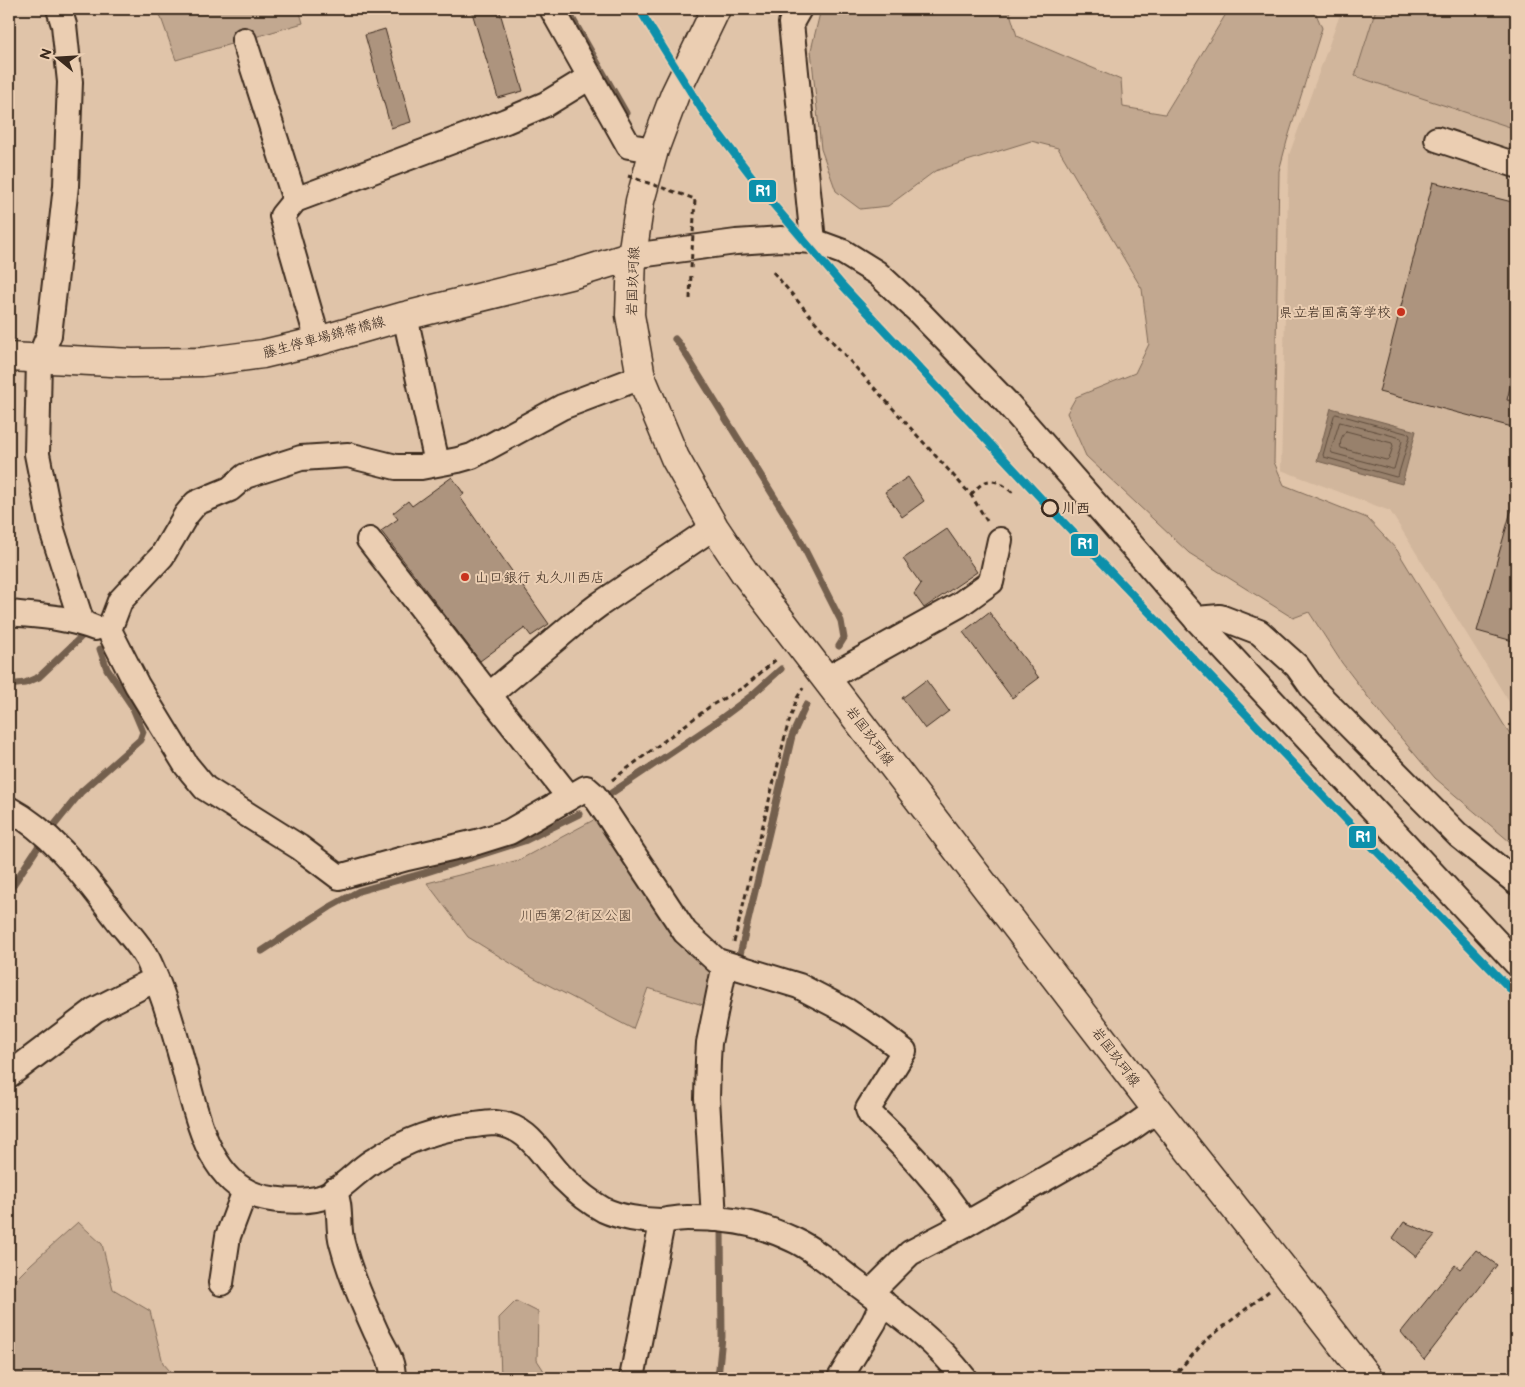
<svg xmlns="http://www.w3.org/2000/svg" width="1525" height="1387" font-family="'Balsamiq Sans','Klee One',sans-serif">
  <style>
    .built { fill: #d1b69c }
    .green { fill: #c2a890; stroke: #7e6957 }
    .water { fill: #98816c; stroke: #735e4d }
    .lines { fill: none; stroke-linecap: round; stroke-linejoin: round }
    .shore { stroke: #604d3d; stroke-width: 1 }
    .stream { stroke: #735e4d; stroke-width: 7 }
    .building { fill: #ad947e; stroke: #3b2a1e }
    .minor-casing { stroke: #3b2a1e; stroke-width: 28 }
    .major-casing { stroke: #3b2a1e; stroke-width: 31 }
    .path { stroke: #3b2a1e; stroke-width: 3; stroke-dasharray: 5 4; stroke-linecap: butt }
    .minor { stroke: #ebceb2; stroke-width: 24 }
    .major { stroke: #ebceb2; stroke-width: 28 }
    .path-bridge { stroke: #3b2a1e; stroke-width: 3; stroke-dasharray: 5 4; stroke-linecap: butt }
    .rail-1-casing { stroke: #ebceb2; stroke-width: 11 }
    .rail-1 { stroke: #0c90ab; stroke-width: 8 }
    .poi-dot { fill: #c8321e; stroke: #ebceb2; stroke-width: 2 }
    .stop-dot { fill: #ebceb2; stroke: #3b2a1e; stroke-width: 2.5 }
    .labels { text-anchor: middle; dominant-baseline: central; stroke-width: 4; stroke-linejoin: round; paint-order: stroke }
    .street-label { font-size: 14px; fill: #3b2a1e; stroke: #ebceb2 }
    .poi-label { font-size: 14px; fill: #3b2a1e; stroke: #ebceb2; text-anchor: end }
    .stop-label { font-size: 14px; font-weight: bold; fill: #3b2a1e; stroke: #ebceb2; text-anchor: start }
    .park-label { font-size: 14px; fill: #4f3d2f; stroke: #ebceb2 }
    .line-badge { stroke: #ebceb2; stroke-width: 2 }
    .badge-label { font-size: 14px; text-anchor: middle; font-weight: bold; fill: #fff }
  </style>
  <rect width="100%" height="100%" fill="#e0c4a9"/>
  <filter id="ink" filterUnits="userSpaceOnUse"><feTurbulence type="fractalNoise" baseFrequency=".02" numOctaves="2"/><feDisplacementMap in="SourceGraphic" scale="10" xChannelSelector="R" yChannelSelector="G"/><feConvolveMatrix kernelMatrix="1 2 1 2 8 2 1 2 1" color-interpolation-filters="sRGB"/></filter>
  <g filter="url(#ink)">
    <path class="built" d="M1342,9H1516V713L1390,511L1281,470L1289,155Z"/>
    <g class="green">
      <path d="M158,9H299L303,23L176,60Z"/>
      <path d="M821,9H1012L1010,13L1017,36L1121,80L1123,107L1165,114L1229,9H1314L1322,28L1287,141L1279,171L1274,462L1284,485L1367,518L1397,550L1504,725L1516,742V847L1435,778L1384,718L1342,663L1309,612L1293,618L1189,553L1086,456L1067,413L1076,397L1135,373L1149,344L1142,289L1058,148L1031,141L935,171L888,206L860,209L836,191L821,149L811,50Z"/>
      <path d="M1376,9H1516V129L1355,76Z"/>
      <path d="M601,816L709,967L716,979L706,1006L648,988L633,1029L533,977L468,937L427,883L519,860Z"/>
      <path d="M78,1222L102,1244L113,1289L150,1311L163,1363L176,1378H9V1286L31,1264Z"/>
      <path d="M516,1301L538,1312L537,1360L546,1374L544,1378H501L499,1318Z"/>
    </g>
    <path class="water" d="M1331,408L1416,431L1402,484L1317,461Z"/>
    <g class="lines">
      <g class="shore">
        <path d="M1336,414L1409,434L1410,436L1398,476L1396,477L1324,457L1323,455L1334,416Z"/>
        <path d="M1340,422L1401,438L1402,441L1394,469H1392L1332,453L1331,451Z"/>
        <path d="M1346,431L1392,443L1393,446L1389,459L1386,460L1341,448C1339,444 1342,434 1346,431Z"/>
      </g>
      <g class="stream">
        <path d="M567,9L626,113"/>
        <path d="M675,339L680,345L796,532L841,621L844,638L839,646"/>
        <path d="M9,685L25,683L39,677L82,636"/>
        <path d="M607,796L711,726L751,696L781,669"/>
        <path d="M9,891L44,838L81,792L140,740L143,732L132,706L107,669L100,649"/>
        <path d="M262,951L330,907L359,891L424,873L524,841L579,814"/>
        <path d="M738,963L792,736L806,705"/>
        <path d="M718,1378L722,1337L721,1228"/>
      </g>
    </g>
    <g class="building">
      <path d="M471,9H499L523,91L498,98Z"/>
      <path d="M385,29L411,122L391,128L365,35Z"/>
      <path d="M1433,182L1516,203V363L1507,400L1516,401V428L1379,392Z"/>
      <path d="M452,477L464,494L460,497L549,624L531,636L525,628L480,661L381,531L398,519L393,513L408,501L412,506Z"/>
      <path d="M908,477L924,501L902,517L885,492Z"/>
      <path d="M1511,511L1516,512V630L1513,641L1477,631Z"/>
      <path d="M947,529L977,572L924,608L914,594L921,584L903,559Z"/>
      <path d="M989,612L1039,678L1012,698L963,632Z"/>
      <path d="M926,680L949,711L925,729L902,698Z"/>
      <path d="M1404,1222L1435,1235L1416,1257L1393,1238Z"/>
      <path d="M1476,1250L1497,1265L1424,1360L1401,1332L1455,1265L1460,1269Z"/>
    </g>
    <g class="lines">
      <g class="minor-casing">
        <g id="minor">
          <path d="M59,9L64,25L70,82L66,186L49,335L39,359L37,454L52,530L82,623"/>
          <path d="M552,9L629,146L654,150"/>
          <path d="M799,9L791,23L813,241"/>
          <path d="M244,40L295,200"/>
          <path d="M1437,139L1516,165"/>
          <path d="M632,256L736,242L781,239L813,241L843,252L877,273L917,310L1008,404L1196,619L1516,963"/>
          <path d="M405,316L437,463"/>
          <path d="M318,341L282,216L295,200L506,121L546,104L590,77"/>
          <path d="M641,377L562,407L472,456L458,460L421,467H396L348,455L301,458L245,476L230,489L196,503L186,515L162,556L120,601L109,630L137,685L186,765L205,788L299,847L339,877L407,858L477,842L509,832L586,788L594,795L607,814L685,932L717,961L799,986L847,1011L876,1030L904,1051L868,1109L870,1114C905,1147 940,1184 966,1224"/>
          <path d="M369,540L489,695"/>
          <path d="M9,613C38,616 68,617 95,628"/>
          <path d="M1196,619L1220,617L1259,632L1297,666L1314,690L1458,835L1516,882"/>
          <path d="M826,679L959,605L991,582L1000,540"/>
          <path d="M569,797L489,695L576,622L600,604L714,527"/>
          <path d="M9,809C55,834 85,878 117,919C127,932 140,945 148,960C161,987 170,1017 178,1046C192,1091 201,1171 250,1193C267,1201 301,1203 320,1198C340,1192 355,1172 373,1161C404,1141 438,1128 475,1125C482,1124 489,1123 495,1123C530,1126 541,1156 563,1178C575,1190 589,1202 604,1210C619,1217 643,1221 661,1221C669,1220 678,1218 687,1218C699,1218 713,1218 725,1220C749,1222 773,1230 794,1240C815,1250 834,1266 852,1280C892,1310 934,1338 964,1378"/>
          <path d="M9,1075L95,1010L156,979"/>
          <path d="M334,1190C342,1207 337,1226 342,1243C350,1274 363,1303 376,1332C384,1349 393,1359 393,1378"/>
          <path d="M714,1219L707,1098L708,1060L709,1043L725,964"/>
          <path d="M221,1283L228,1236L245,1191"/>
          <path d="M870,1293L910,1253L966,1224L1123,1134L1157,1110"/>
          <path d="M632,1378L661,1228L660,1221"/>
          <path d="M840,1378L874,1322L883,1302"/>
        </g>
      </g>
      <g class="major-casing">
        <g id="major">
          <path d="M716,9L675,94L654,150L640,201L632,256L630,315L641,377L675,458L714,527L744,572L1157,1110L1289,1276L1368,1378"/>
          <path d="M9,357L132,363L202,362L263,354L318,341L405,316L574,274L632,256"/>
        </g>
      </g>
      <g class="path">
        <path d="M773,272L831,340L971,495L987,521"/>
        <path d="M690,299L691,272"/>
        <path d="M971,495C986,476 995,477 1013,493"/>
        <path d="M612,780L712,705L744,687L778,658"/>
        <path d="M734,942L787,728L797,698L803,688"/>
        <path d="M1172,1378L1205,1341L1269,1291"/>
      </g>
      <use href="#minor" class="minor"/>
      <use href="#major" class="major"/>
      <path class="path-bridge" d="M628,176L695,199L691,269"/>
      <g class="rail-1-casing">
        <path id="rail-1" d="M639,9L707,118L772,203L842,285L1050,508L1357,831L1516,995"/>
      </g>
      <use href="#rail-1" class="rail-1"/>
    </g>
  </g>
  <g class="poi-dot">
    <circle cx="1401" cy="312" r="5"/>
    <circle cx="465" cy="577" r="5"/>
  </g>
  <circle class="stop-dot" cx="1050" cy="508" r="8"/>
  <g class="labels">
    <g class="street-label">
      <text transform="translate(633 281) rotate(-88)">岩国玖珂線</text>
      <text transform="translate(324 337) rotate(-15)">藤生停車場錦帯橋線</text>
      <text transform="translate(870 736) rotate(53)">岩国玖珂線</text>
      <text transform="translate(1116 1057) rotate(53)">岩国玖珂線</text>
    </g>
    <g class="poi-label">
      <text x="1391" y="312">県立岩国高等学校</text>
      <text x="475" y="577" text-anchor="start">山口銀行 丸久川西店</text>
    </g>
    <g class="stop-label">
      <text x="1062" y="508">川西</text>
    </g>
    <g class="park-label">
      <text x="576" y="915">川西第２街区公園</text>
    </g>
  </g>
  <g class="line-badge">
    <rect x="748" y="179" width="29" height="24" rx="5" fill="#0c90ab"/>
    <rect x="1070" y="533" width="29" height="24" rx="5" fill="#0c90ab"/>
    <rect x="1348" y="825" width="29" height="24" rx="5" fill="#0c90ab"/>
  </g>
  <g class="badge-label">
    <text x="763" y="196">R1</text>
    <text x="1085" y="549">R1</text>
    <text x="1363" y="842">R1</text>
  </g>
  <rect width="1525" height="1387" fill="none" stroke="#ebceb2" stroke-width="30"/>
  <rect x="15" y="15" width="1495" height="1357" fill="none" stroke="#3b2a1e" stroke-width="2" filter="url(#ink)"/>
  <g transform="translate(58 58) rotate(288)" stroke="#ebceb2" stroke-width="4" paint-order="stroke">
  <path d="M0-4L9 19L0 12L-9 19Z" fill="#3b2a1e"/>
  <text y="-8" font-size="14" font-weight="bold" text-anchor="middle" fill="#3b2a1e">N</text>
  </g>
</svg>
